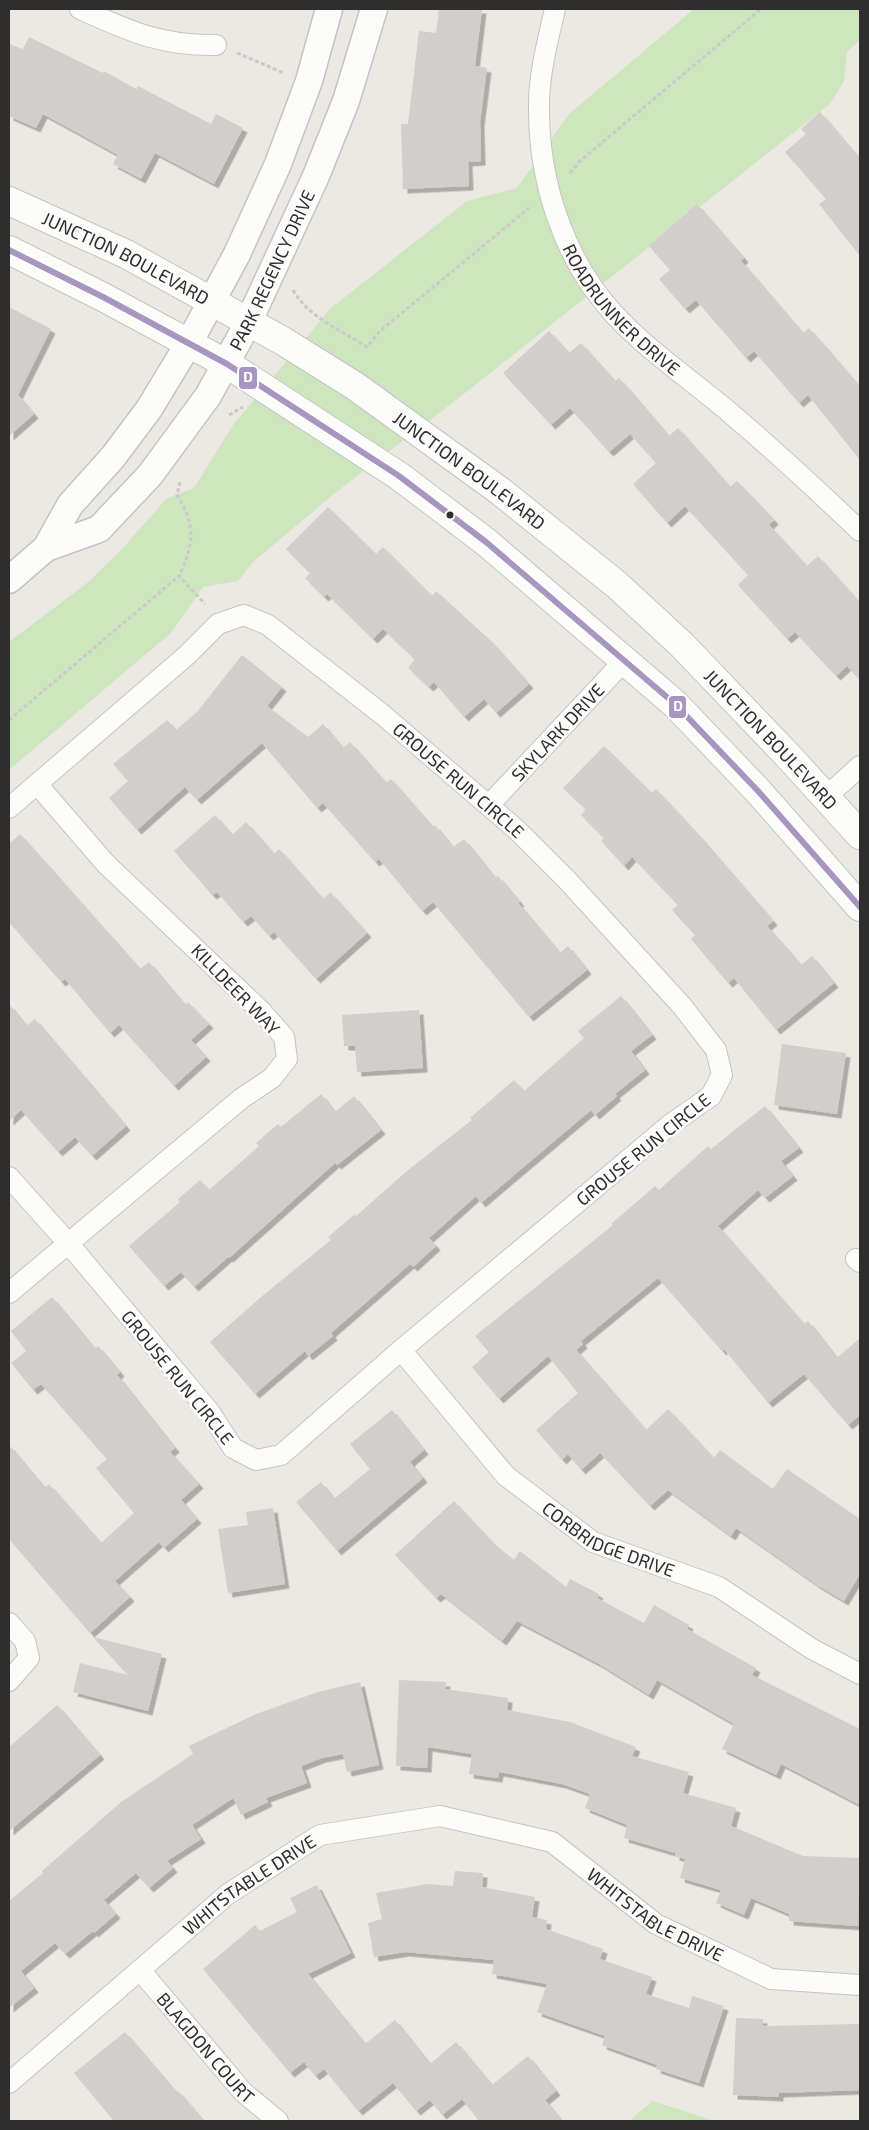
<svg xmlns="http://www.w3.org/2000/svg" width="869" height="2130" font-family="'Exo 2',sans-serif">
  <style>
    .green { fill: #cee6be }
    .building { fill: #d1cecb; filter: url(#shadow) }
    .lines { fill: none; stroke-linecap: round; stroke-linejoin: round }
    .minor-casing { stroke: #c5c4c5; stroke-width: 22 }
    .tertiary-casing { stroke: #c5c4c5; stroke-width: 29 }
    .secondary-casing { stroke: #c5c4c5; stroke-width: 30 }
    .path { stroke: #c9c9c8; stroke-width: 3; stroke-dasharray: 4 2.5; stroke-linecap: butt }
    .minor { stroke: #fcfcfb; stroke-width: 20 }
    .tertiary { stroke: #fcfcfb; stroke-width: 26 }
    .secondary { stroke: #fcfcfb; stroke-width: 28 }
    .bus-1-casing { stroke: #fff; stroke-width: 10 }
    .bus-1 { stroke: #a996c0; stroke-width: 6 }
    .bus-dot { fill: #2e2e2e; stroke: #fff; stroke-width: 2 }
    .labels { text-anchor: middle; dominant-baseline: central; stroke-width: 5; stroke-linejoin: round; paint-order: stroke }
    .street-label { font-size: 18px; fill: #2e2e2e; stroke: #fff }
    .line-badge { stroke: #fff; stroke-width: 2 }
    .badge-label { font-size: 14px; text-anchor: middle; font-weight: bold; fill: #fff }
  </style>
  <defs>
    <filter id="shadow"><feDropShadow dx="4.5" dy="4.5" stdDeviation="0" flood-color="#0004"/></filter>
  </defs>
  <rect width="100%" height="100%" fill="#ece8e4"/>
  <g class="green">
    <path d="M694,9H860V40L847,52L844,81L831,103L465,393L335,493L252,563L238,581L203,587L171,633L9,770V642L87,583L122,549L166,499L194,488L233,425L331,308L467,201L517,188L569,114Z"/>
    <path d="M653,2101L714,2121H629Z"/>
  </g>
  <g class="building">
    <path d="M439,9H482L475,66L487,68L480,122L481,161L468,162L469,186L403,189L401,124H408L419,31L436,33Z"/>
    <path d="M29,37L103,73L104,71L136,89L138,86L211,124L216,114L243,128L214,184L155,153L141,179L113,164L118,155L43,114L36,128L9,116V44L23,49Z"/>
    <path d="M820,112L860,159V256L819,204L826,199L785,152L806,134L801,129Z"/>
    <path d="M697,204L744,258L741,261L803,333L809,328L860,387V460L808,395L799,403L754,351L746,358L696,300L685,309L659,279L670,270L649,246Z"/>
    <path d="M9,307L51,329L18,395L34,414L9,436Z"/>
    <path d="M549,331L569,353L581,343L615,381L619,378L669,436L678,428L730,487L737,481L774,520L769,525L807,566L818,556L860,603V680L847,666L836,676L795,632L787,639L738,585L748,575L685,506L667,523L633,484L656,463L630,434L609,452L570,408L551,425L503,373Z"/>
    <path d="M328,507L376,554L383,547L432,596L436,591L492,642L529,684L496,713L484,699L464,717L434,682L429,687L408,668L415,659L383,629L373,639L327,594L324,597L305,578L310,573L286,549Z"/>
    <path d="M242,655L282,687L267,706L308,737L323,724L343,748L350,742L386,783L391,779L433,827L435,825L453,847L464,839L495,878L498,876L520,902L518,903L560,953L568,946L587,970L529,1017L433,902L422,911L379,859L375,862L323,803L317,808L262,743L197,800L185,787L137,830L109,798L128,781L113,764L167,720L176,730L197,712Z"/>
    <path d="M604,746L652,793L656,789L696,832L773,921L767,926L801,965L812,956L834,983L776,1030L734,978L728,983L691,939L695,935L672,910L678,905L632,857L624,866L601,841L604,838L581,815L586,809L563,788Z"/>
    <path d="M215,815L232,835L246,822L274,854L279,849L323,899L330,892L367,933L316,979L274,932L269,936L251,916L243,922L217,892L212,895L174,851Z"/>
    <path d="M20,834L140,969L149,962L185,1005L188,1002L209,1024L191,1040L206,1057L174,1086L119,1025L110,1033L65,979L61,982L9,922V844Z"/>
    <path d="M621,996L652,1035L631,1051L645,1070L615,1094L617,1096L595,1115L591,1110L481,1203L476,1196L429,1238L436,1246L413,1267L410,1264L331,1333L333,1336L308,1356L305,1351L255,1394L210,1342L261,1297L331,1240L328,1237L355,1214L356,1216L407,1171L472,1120L470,1118L514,1080L524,1091L584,1038L578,1031Z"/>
    <path d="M9,1004L26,1026L35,1019L126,1126L92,1156L75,1137L58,1152L21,1110L9,1121Z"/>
    <path d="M419,1010L423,1068L357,1072L355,1046H344L342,1015Z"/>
    <path d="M782,1044L846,1053L837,1114L774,1105Z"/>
    <path d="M321,1094L335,1112L354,1096L381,1130L337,1165L335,1163L229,1258L228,1257L194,1287L181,1272L164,1286L129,1246L180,1202L178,1199L200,1180L209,1190L259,1146L256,1143L278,1124L281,1127Z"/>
    <path d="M765,1106L799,1148L781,1161L793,1176L765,1198L758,1190L718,1226L804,1324L808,1321L837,1358L860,1338V1415L848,1425L804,1374L768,1403L724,1349L722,1351L658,1278L581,1341L583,1344L576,1350L646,1430L668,1409L714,1458L720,1450L773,1489L787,1469L860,1519V1574L844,1601L817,1585L736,1528L731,1536L668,1490L650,1506L600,1453L581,1470L568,1454L562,1460L536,1430L578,1393L548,1356L499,1399L472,1367L489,1352L475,1336L613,1225L611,1224L655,1186L659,1190L708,1146L711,1149Z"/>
    <path d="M52,1297L95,1349L98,1346L120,1372L117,1375L175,1448L170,1452L199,1484L181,1500L197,1519L164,1548L159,1542L115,1581L130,1597L90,1633L9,1539V1445L45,1488L49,1484L101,1543L134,1513L96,1468L107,1459L41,1384L33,1390L11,1363L26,1351L11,1331Z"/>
    <path d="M392,1410L424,1450L410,1462L423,1478L337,1551L296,1502L321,1482L334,1499L370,1469L350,1444Z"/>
    <path d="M454,1501L493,1543L514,1560L520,1551L566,1587L570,1579L599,1594L597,1598L644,1623L654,1605L689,1625L687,1629L756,1668L752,1675L860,1729V1805L781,1764L776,1775L722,1749L734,1724L657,1680L649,1695L599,1664L517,1621L502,1641L441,1594L436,1598L395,1555Z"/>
    <path d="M273,1508L285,1584L228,1593L218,1529L248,1525L246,1512Z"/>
    <path d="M93,1637L162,1654L148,1711L73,1692L80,1663L128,1675Z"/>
    <path d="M399,1680L446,1682L445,1689L508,1698L507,1710L570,1722L636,1747L632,1756L689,1772L683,1793L736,1808L731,1826L803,1856L860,1858L858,1926L789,1921V1914L751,1898L744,1915L716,1903L721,1890L680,1878L685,1859L675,1856V1853L624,1838L627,1825L585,1808L590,1794L562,1784L499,1772L498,1778L469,1774L472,1754L428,1747L427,1768L396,1766Z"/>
    <path d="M360,1682L379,1765L347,1772L343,1754L322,1758L301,1766L307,1783L266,1798L268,1802L241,1815L233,1798L192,1825L201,1839L167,1861L173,1868L149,1888L136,1873L104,1900L116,1914L94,1933L93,1931L65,1954L55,1943L21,1971L34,1988L9,2008V1901L43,1873L42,1871L121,1802L193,1754L189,1746L256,1714L318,1692Z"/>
    <path d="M57,1705L100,1755L9,1831V1747Z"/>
    <path d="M455,1871L483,1873L482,1887L535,1897L532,1917L547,1920L546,1929L603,1949L600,1959L652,1977L646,1994L689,2008L692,1996L724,2006L699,2083L656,2069L657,2065L602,2045L605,2036L537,2012L547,1984L492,1974L494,1960L405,1952L374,1957L368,1923L382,1919L376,1893L427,1884L453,1886Z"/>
    <path d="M317,1885L351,1953L308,1974L365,2044L395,2020L430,2064L456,2042L492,2085L528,2056L556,2091L545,2100L562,2121H479L462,2099L442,2115L430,2100L416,2111L393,2083L358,2111L324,2069L315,2076L304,2062L290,2073L203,1969L255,1925L260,1931L297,1912L290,1898Z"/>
    <path d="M736,2018L763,2019V2026L860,2024V2090L779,2093V2097L733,2095Z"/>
    <path d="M125,2032L176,2092L178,2091L204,2121H114L74,2073Z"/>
  </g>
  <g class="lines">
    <g class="minor-casing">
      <g id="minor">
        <path d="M80,9C129,31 161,46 216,45"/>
        <path id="s1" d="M555,9C548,40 539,73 539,105C538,179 563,259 614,314C648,351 690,379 729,412C774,450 817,490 860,531"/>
        <path d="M826,797L860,766"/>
        <path id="s2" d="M489,805L625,660"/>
        <path id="s3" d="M9,808L186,656L218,624L244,615L268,625L383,715L517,830L567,880L682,1006L716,1050L722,1075L711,1096L671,1124L401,1350L281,1455L256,1460L233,1448L209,1411L68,1243L9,1177"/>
        <path d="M856,1259L860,1262"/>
        <path d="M9,1293L242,1098L272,1078L287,1059L284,1037L261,1011L106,864L37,784"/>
        <path id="s4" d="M401,1350L506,1476L593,1542L719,1587L812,1649L860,1674"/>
        <path d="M9,1623L25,1641L29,1658L9,1681"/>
        <path id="s5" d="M140,1970L243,2092L278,2121"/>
        <path id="s6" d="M9,2083L228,1894L320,1835L440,1816L552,1842L656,1924L771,1979L860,1985"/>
      </g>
    </g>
    <g class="tertiary-casing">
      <g id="tertiary">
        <path id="s7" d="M46,548L99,529L150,475L208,396L248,323L316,176L346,101L374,9"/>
        <path d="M9,580L46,548L70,505L113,457L149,409L189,343L237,254L278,164L309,81L329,9"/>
      </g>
    </g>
    <g class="secondary-casing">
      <g id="secondary">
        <path id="s8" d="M9,201L126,254L283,341L355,386L500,491L617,585L682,645L790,758L860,835"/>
        <path d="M9,250L103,297L227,364L399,476L486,542L675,704L758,791L860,907"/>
      </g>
    </g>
    <g class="path">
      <path d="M237,53L284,73"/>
      <path d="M570,173L580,161L761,9"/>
      <path d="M293,290C308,317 341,330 367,347L380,331L529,208"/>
      <path d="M229,415L243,407"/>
      <path d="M180,482L177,495C196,525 194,545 179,576L205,604"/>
      <path d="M9,720L179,576"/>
    </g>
    <use href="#minor" class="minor"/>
    <use href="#tertiary" class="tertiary"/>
    <use href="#secondary" class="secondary"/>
    <g class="bus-1-casing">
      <path id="bus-1" d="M9,250L103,297L227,364L399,476L486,542L675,704L758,791L860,907"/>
    </g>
    <use href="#bus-1" class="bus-1"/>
  </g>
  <circle class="bus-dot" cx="450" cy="515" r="4.5"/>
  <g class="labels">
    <g class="street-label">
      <text stroke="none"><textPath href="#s8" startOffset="130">JUNCTION BOULEVARD</textPath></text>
      <text stroke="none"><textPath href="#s7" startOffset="370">PARK REGENCY DRIVE</textPath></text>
      <text stroke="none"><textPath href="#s1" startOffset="326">ROADRUNNER DRIVE</textPath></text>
      <text stroke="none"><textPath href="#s8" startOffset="535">JUNCTION BOULEVARD</textPath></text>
      <text stroke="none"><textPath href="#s2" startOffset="100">SKYLARK DRIVE</textPath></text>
      <text stroke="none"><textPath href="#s8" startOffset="940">JUNCTION BOULEVARD</textPath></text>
      <text stroke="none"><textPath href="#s3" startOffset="578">GROUSE RUN CIRCLE</textPath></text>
      <text transform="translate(236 989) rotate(46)">KILLDEER WAY</text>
      <text transform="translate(643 1149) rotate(-39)">GROUSE RUN CIRCLE</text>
      <text transform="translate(178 1377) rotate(51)">GROUSE RUN CIRCLE</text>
      <text stroke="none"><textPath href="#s4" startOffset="286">CORBRIDGE DRIVE</textPath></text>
      <text stroke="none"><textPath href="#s6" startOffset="312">WHITSTABLE DRIVE</textPath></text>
      <text stroke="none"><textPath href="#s6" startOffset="762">WHITSTABLE DRIVE</textPath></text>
      <text stroke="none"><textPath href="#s5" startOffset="102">BLAGDON COURT</textPath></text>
    </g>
  </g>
  <g class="line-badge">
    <rect x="238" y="366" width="20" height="24" rx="5" fill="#a996c0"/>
    <rect x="668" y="695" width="19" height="24" rx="5" fill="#a996c0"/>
  </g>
  <g class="badge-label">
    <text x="248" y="382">D</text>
    <text x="678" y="711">D</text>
  </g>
  <rect width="869" height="2130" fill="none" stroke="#2e2e2e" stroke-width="20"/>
</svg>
